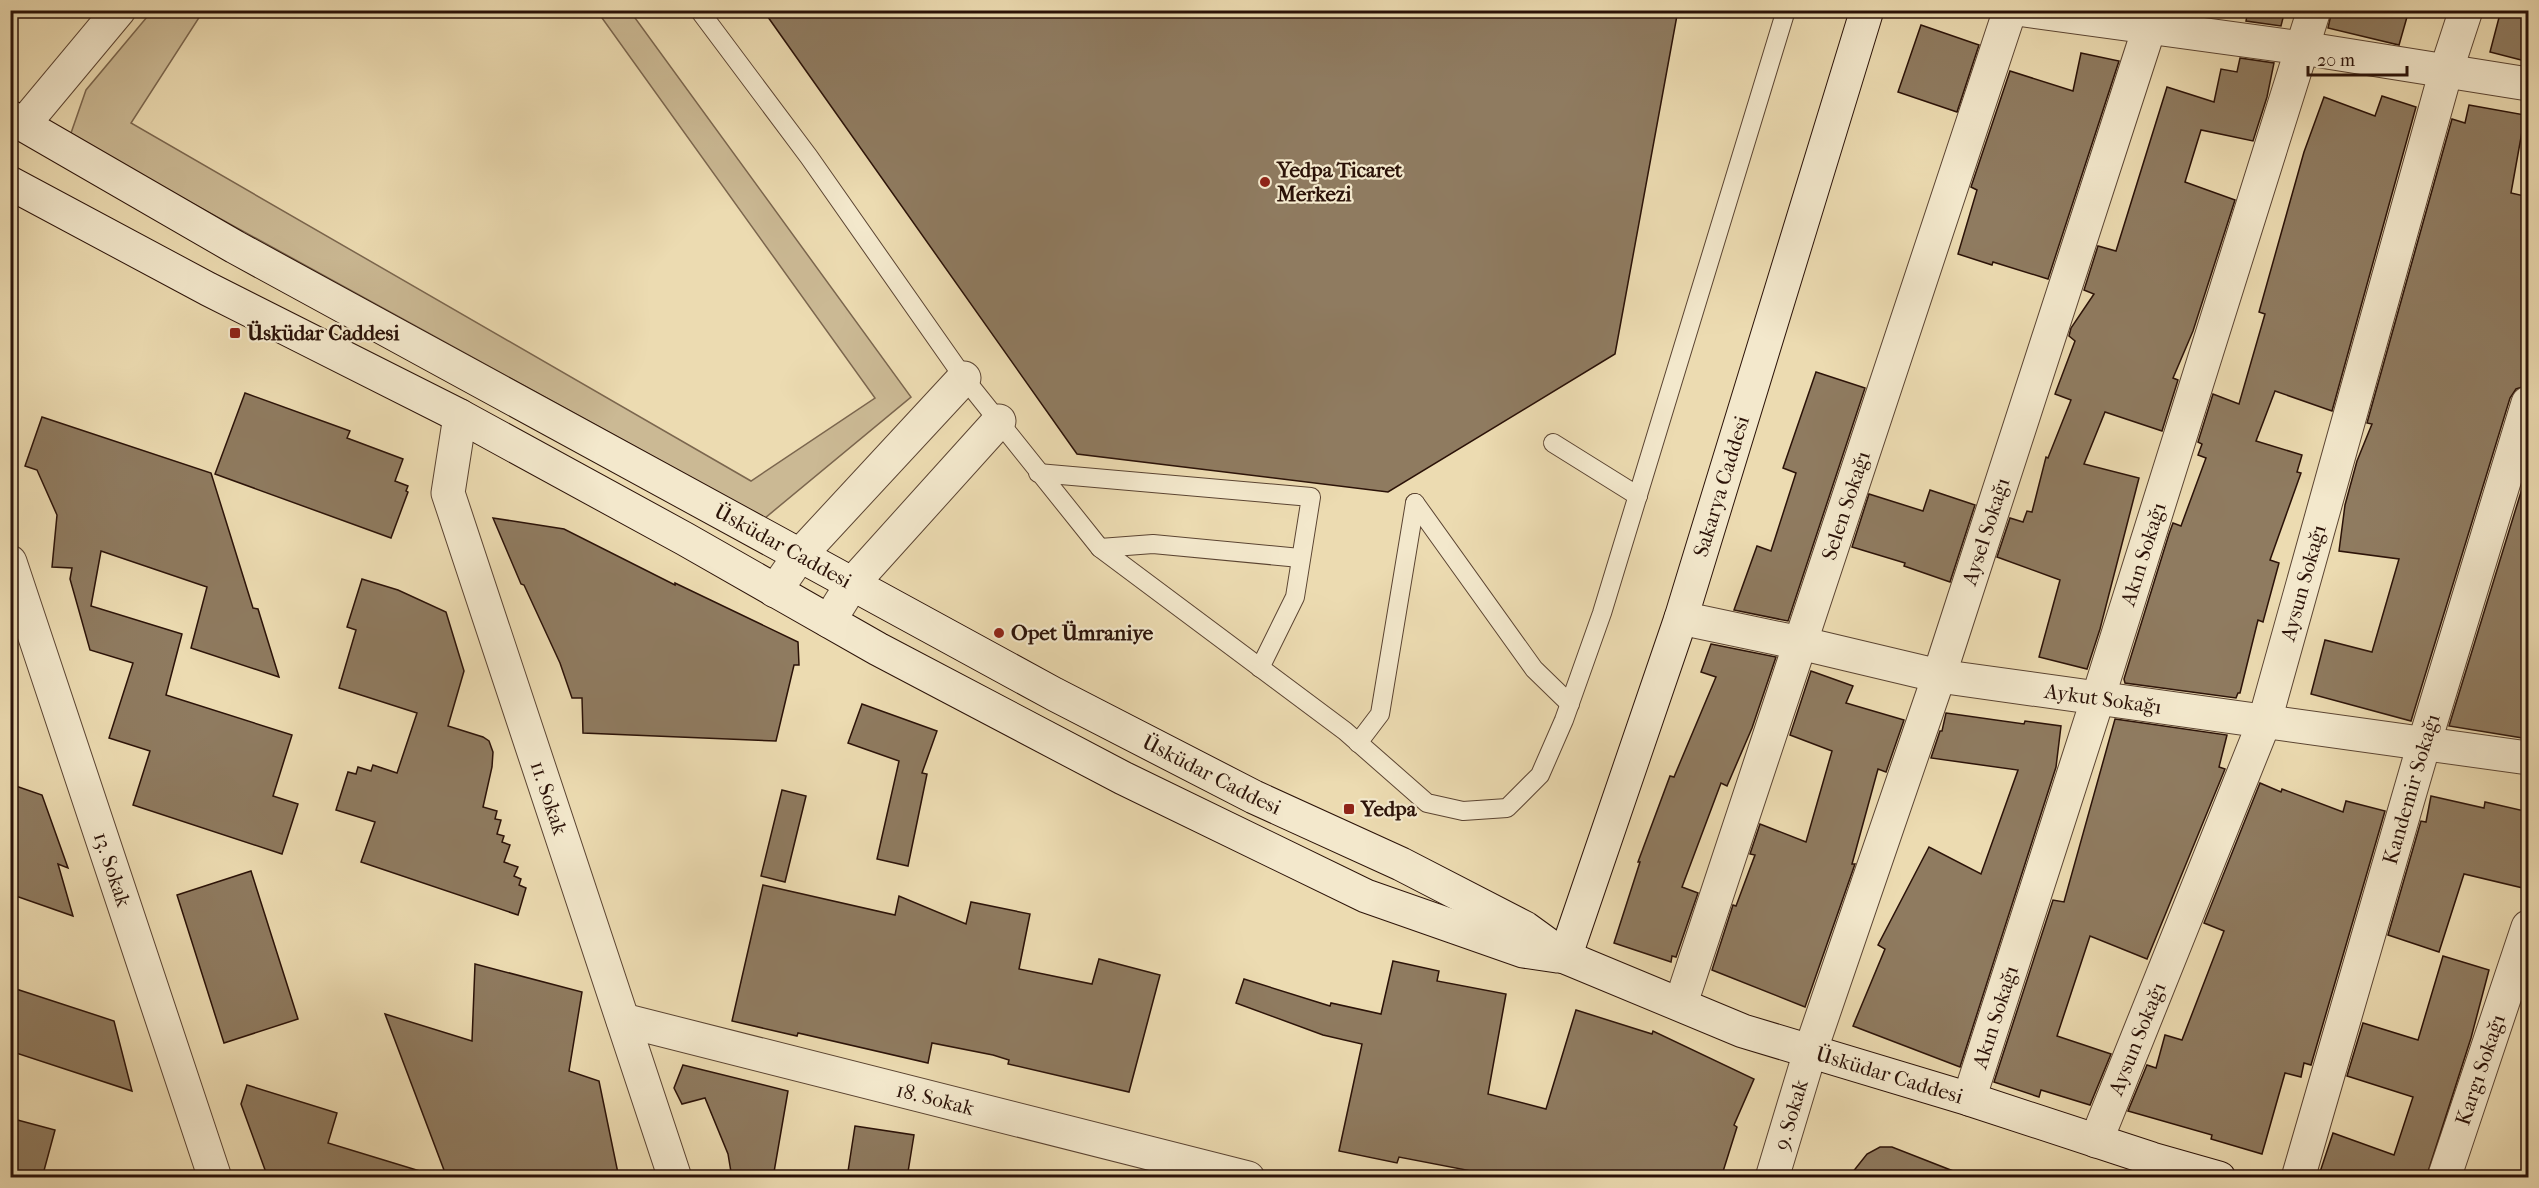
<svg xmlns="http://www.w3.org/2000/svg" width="2539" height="1188" font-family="'IM FELL French Canon',serif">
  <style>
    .green { fill: #cbb994; stroke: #7b664e; stroke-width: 1.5 }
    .building { fill: #8f7b60; stroke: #2b1208; stroke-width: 1.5 }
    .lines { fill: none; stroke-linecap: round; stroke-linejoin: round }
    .lane-casing { stroke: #5b4432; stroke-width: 20 }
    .street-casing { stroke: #5b4432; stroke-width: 35 }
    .secondary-casing { stroke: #2b1208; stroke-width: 35 }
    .lane { stroke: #f3e8cc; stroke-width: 18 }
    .street { stroke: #f3e8cc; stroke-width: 33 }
    .secondary { stroke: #f3e8cc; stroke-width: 33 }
    .poi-dot { fill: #8f2418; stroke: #f3e8cc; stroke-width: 2 }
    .labels { text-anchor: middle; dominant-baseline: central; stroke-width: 4.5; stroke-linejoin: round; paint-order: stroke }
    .poi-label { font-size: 21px; font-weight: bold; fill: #2b1208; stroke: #f3e8cc; text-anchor: start }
    .street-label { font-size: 21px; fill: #2b1208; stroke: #f3e8cc }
  </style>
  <rect width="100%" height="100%" fill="#ecdbb1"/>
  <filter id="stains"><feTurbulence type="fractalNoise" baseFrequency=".00333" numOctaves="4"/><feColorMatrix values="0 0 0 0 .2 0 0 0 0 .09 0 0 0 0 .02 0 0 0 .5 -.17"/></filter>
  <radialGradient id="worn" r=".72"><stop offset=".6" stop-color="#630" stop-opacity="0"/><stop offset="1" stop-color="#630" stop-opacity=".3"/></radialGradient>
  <path class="green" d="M152,11H199L202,13L131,123L751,481L875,398L597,11H630L911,397L765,518L70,136L86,90Z"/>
  <g class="building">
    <path d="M763,10H1678L1615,354L1388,492L1077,454Z"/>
    <path d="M2248,10H2285L2281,26L2246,21Z"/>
    <path d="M2332,10H2409L2399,45L2328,28Z"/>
    <path d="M2501,10H2529V62L2490,52Z"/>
    <path d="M1921,25L1979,45L1957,112L1898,92Z"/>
    <path d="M2081,53L2119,61L2048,279L1993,262L1992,265L1958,254L1977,190L1971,187L2010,71L2073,91Z"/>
    <path d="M2240,58L2274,63L2267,97L2253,141L2201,130L2185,182L2235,200L2193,331L2173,378L2178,380L2162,431L2105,412L2084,464L2139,478L2100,629L2087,669L2039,657L2060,580L1997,557L2010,518L2023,522L2027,511L2032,512L2046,457L2048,458L2071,400L2055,394L2075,341L2069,336L2071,328L2094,294L2084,290L2098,246L2116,251L2167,87L2214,102L2221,69L2237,72Z"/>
    <path d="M2382,96L2416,107L2332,411L2275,391L2256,441L2302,455L2297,472L2301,473L2270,560L2279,563L2263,622L2258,620L2240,693H2238L2236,698L2125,683L2124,679L2169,534L2173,523L2181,526L2206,458L2198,455L2202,444L2198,442L2213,394L2239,404L2265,314L2259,312L2304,152L2324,97L2375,116Z"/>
    <path d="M2469,105L2525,115L2511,193L2529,197V385L2516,389L2510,398L2411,721L2311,694L2325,640L2372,652L2399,559L2339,551L2345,505L2357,461L2372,424L2367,423L2452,119L2465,123Z"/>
    <path d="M1816,372L1865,388L1788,621L1734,610L1757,546L1771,551L1796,473L1783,468Z"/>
    <path d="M245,393L350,431L347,438L403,459L395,481L408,486L406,491L408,492L391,538L215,474Z"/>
    <path d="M42,417L211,473L253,608L258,609L279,677L191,648L207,587L101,551L91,606L182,634L166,695L292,735L273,796L298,804L282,854L133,805L150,751L109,738L133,663L90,650L70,579L72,568L52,567L57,515L37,470L25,466Z"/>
    <path d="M2529,466V739L2449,726Z"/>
    <path d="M1930,490L1975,505L1950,582L1904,566L1905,563L1852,547L1869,494L1923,511Z"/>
    <path d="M493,518L564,529L675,585V583L798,642L799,665H794L776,741L583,733L582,698H572L560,663L524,585L521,584Z"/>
    <path d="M362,579L398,590L446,612L464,671L448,726L483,737L489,741L493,752L492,767L483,807L497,811L495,819L501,820L497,834L504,836L502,842L510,845L504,862L518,867L514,876L521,879L519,885L526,888L518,915L361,862L375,822L336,810L348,772L356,774L358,767L371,771L373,765L397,773L417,713L339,688L356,630L347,627Z"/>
    <path d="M1711,644L1776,657L1752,728L1727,786L1721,783L1682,887L1698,893L1676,957L1672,956L1671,962L1614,943L1640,862H1638L1670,776L1674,777L1716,677L1701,672Z"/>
    <path d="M1811,671L1853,686L1846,703L1904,720L1886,772L1878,769L1852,864H1855L1805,1007L1712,970L1733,905L1736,906L1755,855L1750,854L1760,824L1806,842L1832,751L1790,735Z"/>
    <path d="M862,704L937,731L922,773L927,774L908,866L877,859L899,761L848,743Z"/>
    <path d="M1946,713L2024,724L2025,721L2061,726L2056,767L1960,1067L1853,1026L1885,949L1878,945L1929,847L1981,874L2018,770L1931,758L1940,731H1942Z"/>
    <path d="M2115,719L2227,735L2219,767L2225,769L2147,959L2090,936L2057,1036L2111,1054L2090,1105L2041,1090L2039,1097L1994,1082L2053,900L2064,902Z"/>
    <path d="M2260,783L2281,792L2282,789L2343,812L2346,801L2385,811L2311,1065L2304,1063L2301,1077L2285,1073L2262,1154L2211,1139L2212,1135L2128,1111L2147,1065L2156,1068L2165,1035L2182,1040L2224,931L2204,923Z"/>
    <path d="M10,784L42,795L68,868L58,864L73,916L10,894Z"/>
    <path d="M782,790L806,796L785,882L761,876Z"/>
    <path d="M2431,796L2484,808L2485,802L2529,812V863L2523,888L2464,874L2439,952L2388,935L2421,821L2426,822Z"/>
    <path d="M251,871L298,1019L224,1043L177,895Z"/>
    <path d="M763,885L895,915L899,896L966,924L971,902L1030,914L1019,969L1092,984L1099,959L1160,975L1129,1092L1008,1064L1009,1060L993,1055L932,1043L928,1063L798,1033L797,1036L732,1021Z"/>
    <path d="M2443,956L2489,970L2471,1038L2426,1178H2318L2333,1133L2394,1155L2413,1097L2347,1076L2363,1023L2418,1040Z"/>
    <path d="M1393,961L1439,971L1437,981L1506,994L1488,1094L1546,1109L1576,1010L1652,1034L1653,1031L1754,1079L1734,1125L1737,1127L1721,1178H1481L1482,1173L1399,1157L1397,1163L1339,1151L1362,1044L1323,1035L1236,1003L1244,979L1330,1006L1331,1003L1381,1014Z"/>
    <path d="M475,964L582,992L569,1071L599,1081L619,1178H447L385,1014L472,1041Z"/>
    <path d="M10,987L114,1021L132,1091L16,1053L10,1032Z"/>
    <path d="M683,1065L788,1091L773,1178H732L728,1154L705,1098L682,1104L674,1088Z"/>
    <path d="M247,1085L337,1113L328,1143L420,1171L419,1178H268L241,1104Z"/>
    <path d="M10,1118L55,1130L42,1178H10Z"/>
    <path d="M855,1126L914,1135L907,1178H847Z"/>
    <path d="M1880,1147H1892L1966,1176L1965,1178H1848L1867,1154Z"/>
  </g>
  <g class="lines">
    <g class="lane-casing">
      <g id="lane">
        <path d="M699,10L809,157L964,378L1100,548L1345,731L1427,803L1463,811L1507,808L1540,775L1564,720L1602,613L1786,10"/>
        <path d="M1553,443L1638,496"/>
        <path d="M1038,473L1311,497L1295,597L1260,668"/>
        <path d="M1415,503L1534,669L1570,704"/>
        <path d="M1100,548L1153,544L1300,558"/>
        <path d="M1358,743L1380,714L1415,503"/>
      </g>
    </g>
    <g class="street-casing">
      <g id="street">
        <path d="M2024,10L2302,48L2528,84"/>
        <path d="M24,124L119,10"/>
        <path id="s1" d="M460,416L448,493L675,1178"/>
        <path id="s2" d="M10,562L215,1178"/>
        <path d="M775,591L800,555L964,378"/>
        <path id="s3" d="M1681,618L1800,643L1939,676L2528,758"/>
        <path d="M829,621L852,584L999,421"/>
        <path id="s4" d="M1681,1003L2010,10"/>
        <path id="s5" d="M623,1020L1248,1178"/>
        <path id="s6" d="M1969,1099L2098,698L2314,10"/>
        <path id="s7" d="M2096,1141L2265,720L2446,71L2466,10"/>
        <path id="s8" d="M1772,1178L1810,1052L1939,676L2155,10"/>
        <path id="s9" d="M2298,1178L2424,744L2528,403"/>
        <path id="s10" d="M2444,1178L2528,927"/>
      </g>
    </g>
    <g class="secondary-casing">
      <g id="secondary">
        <path id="s11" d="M10,117L235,247L1054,694L1254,797L1401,864L1525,928L1565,957L1743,1031L1969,1099L2152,1159L2219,1178"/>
        <path d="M10,183L208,289L460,416L685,539L878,649L1123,778L1366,896L1523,951L1557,956"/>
        <path id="s12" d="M1565,957L1681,618L1867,10"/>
      </g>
    </g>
    <use href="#lane" class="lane"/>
    <use href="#street" class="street"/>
    <use href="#secondary" class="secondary"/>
  </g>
  <g class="poi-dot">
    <circle cx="1265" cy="182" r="6"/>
    <rect x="229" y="327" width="12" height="12" rx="3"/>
    <circle cx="999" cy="633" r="6"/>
    <rect x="1343" y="803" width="12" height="12" rx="3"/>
  </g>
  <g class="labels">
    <g class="poi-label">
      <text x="1277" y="170">Yedpa Ticaret<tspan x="1277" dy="24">Merkezi</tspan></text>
      <text x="247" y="333">Üsküdar Caddesi</text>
      <text x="1011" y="633">Opet Ümraniye</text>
      <text x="1361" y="809">Yedpa</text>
    </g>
    <g class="street-label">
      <text stroke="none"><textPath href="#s12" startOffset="496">Sakarya Caddesi</textPath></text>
      <text stroke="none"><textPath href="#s4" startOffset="524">Selen Sokağı</textPath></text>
      <text stroke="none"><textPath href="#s8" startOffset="681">Aysel Sokağı</textPath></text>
      <text stroke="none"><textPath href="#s11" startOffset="884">Üsküdar Caddesi</textPath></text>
      <text stroke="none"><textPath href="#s6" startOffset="572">Akın Sokağı</textPath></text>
      <text stroke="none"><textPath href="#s7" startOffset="596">Aysun Sokağı</textPath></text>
      <text stroke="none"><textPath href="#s3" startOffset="430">Aykut Sokağı</textPath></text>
      <text stroke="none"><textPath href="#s11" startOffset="1370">Üsküdar Caddesi</textPath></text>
      <text stroke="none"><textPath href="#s9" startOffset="405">Kandemir Sokağı</textPath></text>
      <text stroke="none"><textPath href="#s1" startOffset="399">11. Sokak</textPath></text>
      <text stroke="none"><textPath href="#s2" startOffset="324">13. Sokak</textPath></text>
      <text stroke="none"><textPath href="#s6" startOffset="86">Akın Sokağı</textPath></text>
      <text stroke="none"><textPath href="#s7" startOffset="110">Aysun Sokağı</textPath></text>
      <text stroke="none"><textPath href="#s10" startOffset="114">Kargı Sokağı</textPath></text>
      <text stroke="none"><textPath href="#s11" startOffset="2114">Üsküdar Caddesi</textPath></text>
      <text stroke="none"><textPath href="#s5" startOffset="322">18. Sokak</textPath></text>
      <text stroke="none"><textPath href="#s8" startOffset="66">9. Sokak</textPath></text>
    </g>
  </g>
  <rect width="2539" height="1188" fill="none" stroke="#ecdbb1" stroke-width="36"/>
  <rect x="12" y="12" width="2515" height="1164" fill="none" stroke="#2b1208" stroke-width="3"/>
  <rect x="18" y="18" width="2503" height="1152" fill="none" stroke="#2b1208" stroke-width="1.5"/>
  <path d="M2308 66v9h99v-9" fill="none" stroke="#2b1208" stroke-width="3"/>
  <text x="2317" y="66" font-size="18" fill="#2b1208" stroke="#f3e8cc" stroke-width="4.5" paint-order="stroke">20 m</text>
  <rect width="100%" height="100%" filter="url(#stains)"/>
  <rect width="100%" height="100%" fill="url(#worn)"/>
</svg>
